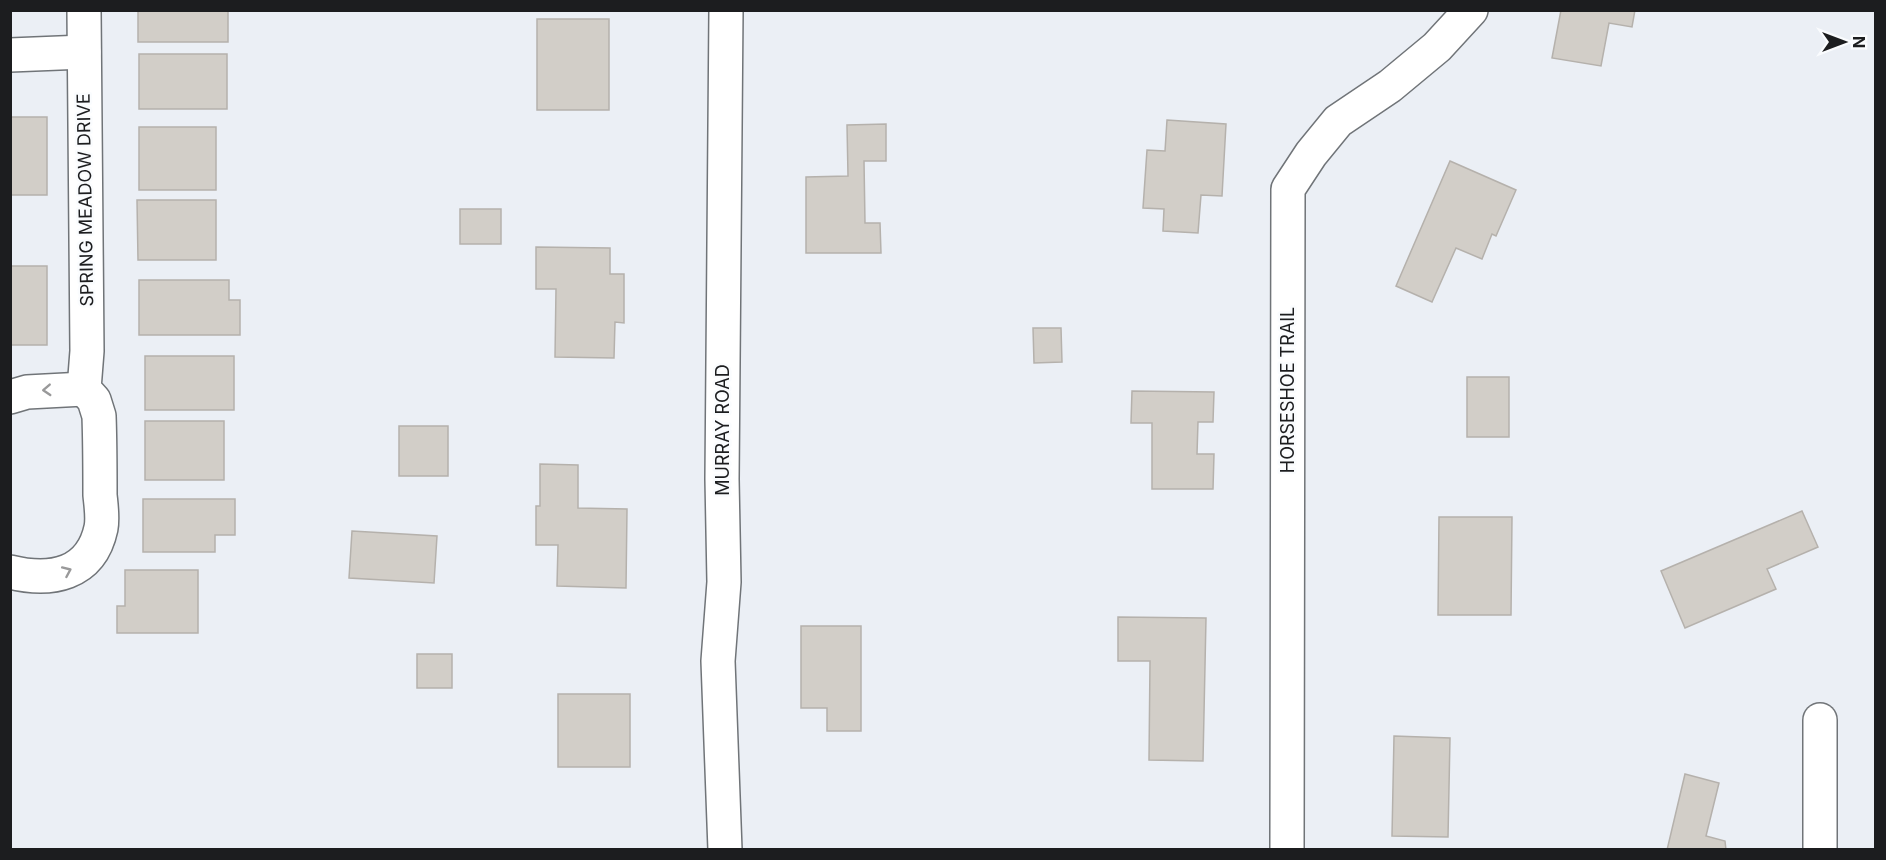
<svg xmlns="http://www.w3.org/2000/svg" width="1886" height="860" font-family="Inter,sans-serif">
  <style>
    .building { fill: #d2cec8; stroke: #b5b1ac; stroke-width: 1.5 }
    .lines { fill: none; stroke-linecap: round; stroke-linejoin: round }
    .minor-casing { stroke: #707478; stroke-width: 36 }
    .minor { stroke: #fff; stroke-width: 33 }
    .oneway { stroke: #99999a }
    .labels { text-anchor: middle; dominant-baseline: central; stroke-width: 5; stroke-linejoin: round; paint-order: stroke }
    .street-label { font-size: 18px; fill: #1c1d1f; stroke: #fafcfe }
  </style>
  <rect width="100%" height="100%" fill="#ebeff5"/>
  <g class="building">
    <rect x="138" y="10" width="90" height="32"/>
    <path d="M1561,10H1635L1632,27L1609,23L1601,66L1552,58Z"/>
    <rect x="537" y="19" width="72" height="91"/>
    <rect x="139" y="54" width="88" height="55"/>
    <rect x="10" y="117" width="37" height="78"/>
    <path d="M1167,120L1226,124L1222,196L1201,195L1198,233L1163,231L1164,209L1143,208L1147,150L1165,151Z"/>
    <path d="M886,124V161H864L865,223H880L881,253H806V177L848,176L847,125Z"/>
    <rect x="139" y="127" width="77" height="63"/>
    <path d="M1450,161L1516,190L1496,236L1492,234L1482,259L1456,248L1432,302L1396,286Z"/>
    <path d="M137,200H216V260H138Z"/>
    <rect x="460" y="209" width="41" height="35"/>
    <path d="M536,247L610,248V274H624V323L615,322L614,358L555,357L556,289H536Z"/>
    <rect x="10" y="266" width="37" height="79"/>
    <path d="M139,280H229V300H240V335H139Z"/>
    <path d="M1033,328H1061L1062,362L1034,363Z"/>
    <rect x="145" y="356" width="89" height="54"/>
    <rect x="1467" y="377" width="42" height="60"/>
    <path d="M1132,391L1214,392L1213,422H1198L1197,454H1214L1213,489H1152V423H1131Z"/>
    <rect x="145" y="421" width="79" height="59"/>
    <rect x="399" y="426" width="49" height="50"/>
    <path d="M540,464L578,465V508L627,509L626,588L557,586L558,545H536V506H540Z"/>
    <path d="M143,499H235V535H215V552H143Z"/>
    <path d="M1802,511L1818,547L1767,569L1776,589L1685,628L1661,571Z"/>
    <path d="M1439,517H1512L1511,615H1438Z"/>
    <path d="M352,531L437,536L434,583L349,578Z"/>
    <path d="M125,570H198V633H117V606H125Z"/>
    <path d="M1118,617L1206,618L1203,761L1149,760L1150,661H1118Z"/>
    <path d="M801,626H861V731H827V708H801Z"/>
    <rect x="417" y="654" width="35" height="34"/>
    <rect x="558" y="694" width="72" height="73"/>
    <path d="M1394,736L1450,738L1448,837L1392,836Z"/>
    <path d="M1685,774L1719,783L1706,836L1725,841L1726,850H1667Z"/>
  </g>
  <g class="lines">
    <g class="minor-casing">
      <g id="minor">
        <path d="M10,55L84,52"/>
        <path d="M10,397L27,392L84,389"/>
        <path d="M10,572C51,582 91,575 101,528C103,518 101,505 100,495C100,469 100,443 99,416L94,400L84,389L87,351L84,10"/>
        <path d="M725,850L718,661L724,582L722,479L726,10"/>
        <path d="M1287,850L1288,189L1311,154L1338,121L1390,86L1437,47L1471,10"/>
        <path d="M1820,850V720"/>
      </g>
    </g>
    <use href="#minor" class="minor"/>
  </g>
  <defs><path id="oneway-chevron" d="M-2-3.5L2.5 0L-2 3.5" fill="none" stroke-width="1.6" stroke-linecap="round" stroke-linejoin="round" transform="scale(1.5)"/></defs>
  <g class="oneway">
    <use href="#oneway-chevron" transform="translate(47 390) rotate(177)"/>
    <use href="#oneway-chevron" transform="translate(67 571) rotate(-24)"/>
  </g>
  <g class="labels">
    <g class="street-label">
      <text transform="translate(85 200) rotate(-91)">SPRING MEADOW DRIVE</text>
      <text transform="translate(1287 390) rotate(-90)">HORSESHOE TRAIL</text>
      <text transform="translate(722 430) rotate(-90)">MURRAY ROAD</text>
    </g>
  </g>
  <rect width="1886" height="860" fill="none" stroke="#1c1d1f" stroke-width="24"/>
  <g transform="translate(1844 42) rotate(90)" stroke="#fafcfe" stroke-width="4.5" paint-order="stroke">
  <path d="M0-4.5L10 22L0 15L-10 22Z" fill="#1c1d1f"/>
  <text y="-9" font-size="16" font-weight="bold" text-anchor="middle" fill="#1c1d1f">N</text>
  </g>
</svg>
